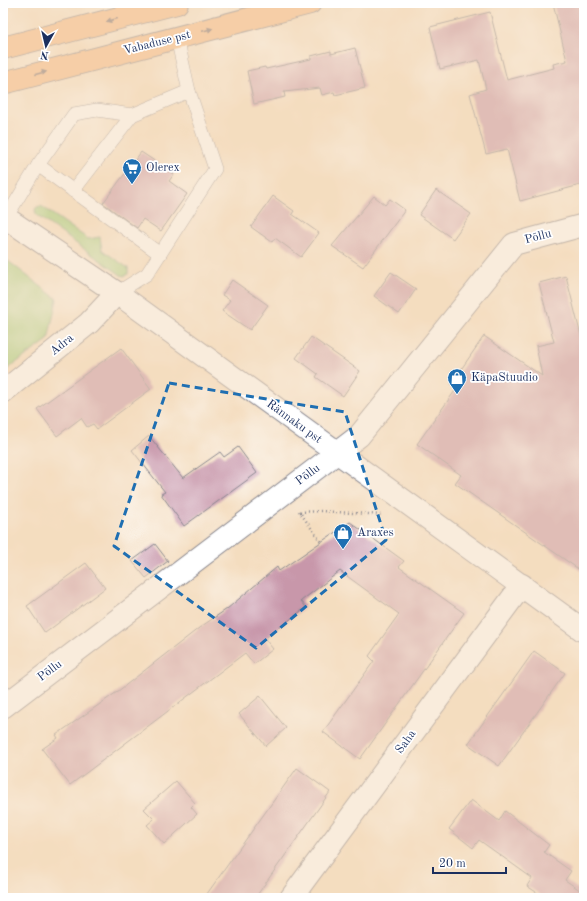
<svg xmlns="http://www.w3.org/2000/svg" width="587" height="901" font-family="'Old Standard TT',serif">
  <style>
    .green { fill: #9fcf7d; stroke: #5d7f6e }
    .building { fill: #c897aa }
    .lines { fill: none; stroke-linecap: round; stroke-linejoin: round }
    .lane-casing { stroke: #88868e; stroke-width: 14 }
    .street-casing { stroke: #88868e; stroke-width: 24 }
    .highway-casing { stroke: #88868e; stroke-width: 24 }
    .path { stroke: #88868e; stroke-width: 2.5; stroke-dasharray: 1 3; stroke-linecap: butt }
    .lane { stroke: #fff; stroke-width: 13 }
    .street { stroke: #fff; stroke-width: 22 }
    .highway { stroke: #f8bd89; stroke-width: 22 }
    .oneway { fill: #7e6f71 }
    .marked { fill: none; stroke: #1f6fb2; stroke-width: 3; stroke-dasharray: 8 5; stroke-linejoin: round }
    .labels { text-anchor: middle; dominant-baseline: central; stroke-width: 3.5; stroke-linejoin: round; paint-order: stroke }
    .street-label { font-size: 12px; fill: #1b2f5e; stroke: #fff }
    .poi-label { font-size: 12px; fill: #1b2f5e; stroke: #fff; text-anchor: start }
  </style>
  <rect width="100%" height="100%" fill="#fff"/>
  <filter id="ink" filterUnits="userSpaceOnUse"><feTurbulence type="fractalNoise" baseFrequency=".025" numOctaves="2"/><feDisplacementMap in="SourceGraphic" scale="8" xChannelSelector="R" yChannelSelector="G"/><feConvolveMatrix kernelMatrix="1 2 1 2 8 2 1 2 1" color-interpolation-filters="sRGB"/></filter>
  <filter id="wash" filterUnits="userSpaceOnUse"><feTurbulence type="fractalNoise" baseFrequency=".012" numOctaves="4" result="noise"/><feDisplacementMap in="SourceGraphic" scale="16" xChannelSelector="R" yChannelSelector="G"/><feGaussianBlur stdDeviation="0.9" result="paint"/><feColorMatrix in="noise" values="0 0 0 0 0 0 0 0 0 0 0 0 0 0 0 0 0 1.4 0 .05"/><feComposite in="paint" operator="in"/></filter>
  <g filter="url(#wash)">
    <rect width="100%" height="100%" fill="#f4ddbf"/>
    <g class="green">
      <path d="M41,206L88,239L100,237L102,250L128,268V274L124,276L121,275L36,215L35,209L37,207Z"/>
      <path d="M3,257L57,299L48,340L3,372Z"/>
    </g>
    <g id="blocks">
      <g class="building">
        <path d="M553,3H584V184L520,201L507,149L486,154L470,94L486,89L479,60L440,69L430,27L490,12L507,80L554,68L553,64L567,61Z"/>
        <path d="M355,48L365,88L335,95L334,92L322,95L320,88L284,92L285,97L254,104L247,71L265,67L266,69L311,59V56L331,51V54Z"/>
        <path d="M141,152L174,174L169,181L187,194L161,231L143,219L137,228L103,203Z"/>
        <path d="M436,190L471,214L453,239L419,215Z"/>
        <path d="M273,196L294,211L292,214L319,233L301,257L275,238L272,242L251,227Z"/>
        <path d="M374,196L385,205L390,199L405,210L363,267L332,246Z"/>
        <path d="M391,272L416,289L399,314L374,296Z"/>
        <path d="M566,276L584,348V573L455,483L461,475L417,444L457,388L451,384L484,336L542,376L536,346L554,342L539,283Z"/>
        <path d="M232,280L268,305L250,330L222,311L230,300L222,295Z"/>
        <path d="M311,337L360,371L343,396L316,377L318,374L296,358Z"/>
        <path d="M121,348L151,389L97,429L93,424L87,427L81,418L57,436L37,409Z"/>
        <path d="M149,436L183,478L220,452L224,457L238,447L257,473L184,526L161,494L165,492L132,450Z"/>
        <path d="M350,522L404,561L399,567L464,613L360,759L323,732L374,661L369,656L399,614L340,571L301,601L306,607L265,639L273,649L254,664L245,653L70,785L42,749L58,738L56,735L117,692L199,628L227,609L277,567L279,571Z"/>
        <path d="M155,544L168,561L146,578L132,561Z"/>
        <path d="M86,563L105,588L45,633L27,606Z"/>
        <path d="M534,651L565,673L499,766L468,744Z"/>
        <path d="M260,696L286,728L266,746L239,714Z"/>
        <path d="M297,768L330,792L255,898H204Z"/>
        <path d="M176,781L195,803L191,807L197,814L164,844L147,825L154,819L144,809Z"/>
        <path d="M471,800L499,821L505,811L549,845L544,852L571,871L565,880L584,893V898H545L527,886L532,878L479,840L473,848L449,829Z"/>
      </g>
    </g>
  </g>
  <g filter="url(#ink)">
    <use href="#blocks" fill-opacity="0" stroke="#88868e" stroke-width="1"/>
    <g class="lines">
      <g class="lane-casing">
        <g id="lane">
          <path d="M38,165L160,254"/>
          <path d="M73,191L132,115"/>
          <path d="M6,218L38,165L74,114L97,110L132,115L189,91"/>
          <path d="M117,293L147,274L215,169L189,91L177,38"/>
        </g>
      </g>
      <g class="street-casing">
        <g id="street">
          <path d="M3,216L117,293L584,631"/>
          <path d="M3,392L89,323L117,293"/>
          <path d="M3,707L359,436L514,244L584,225"/>
          <path d="M291,898L522,585"/>
        </g>
      </g>
      <g class="highway-casing">
        <g id="highway">
          <path d="M3,48L177,3"/>
          <path d="M3,83L310,3"/>
        </g>
      </g>
      <g class="path">
        <path d="M299,511L321,542"/>
        <path d="M300,512L321,511L383,515"/>
      </g>
      <use href="#lane" class="lane"/>
      <use href="#street" class="street"/>
      <use href="#highway" class="highway"/>
    </g>
    <defs><path id="oneway-solid" d="M-6-.8H1V-3.2L6.5 0L1 3.2V.8H-6Z"/></defs>
    <g class="oneway">
      <use href="#oneway-solid" transform="translate(112 20) rotate(165)"/>
      <use href="#oneway-solid" transform="translate(207 30) rotate(-15)"/>
      <use href="#oneway-solid" transform="translate(41 73) rotate(-14)"/>
    </g>
  </g>
  <path d="M0 0H587V901H0ZM169,383L345,412L386,540L256,648L114,546Z" fill="#f4ddbf" fill-opacity=".55" fill-rule="evenodd"/>
  <path class="marked" d="M169,383L345,412L386,540L256,648L114,546Z"/>
  <defs>
    <g id="supermarket-pin" transform="scale(1)"><path d="M0 17L-7.5 6A9.5 9.5 0 1 1 7.5 6Z" fill="#1f6fb2" stroke="#fff"/><path d="M-6-5.5h2.5l.6 2H6L4.5 2H-2.5L-4.4-4H-6ZM-1.5 3.2a1.3 1.3 0 1 0 .1 0ZM3 3.2a1.3 1.3 0 1 0 .1 0Z" fill="#fff"/></g>
    <g id="shop-pin" transform="scale(1)"><path d="M0 17L-7.5 6A9.5 9.5 0 1 1 7.5 6Z" fill="#1f6fb2" stroke="#fff"/><path d="M-5-2.5h2.3a2.7 3.5 0 0 1 5.4 0H5L5.5 6h-11ZM-1.5-2.5h3a1.5 2.3 0 0 0-3 0Z" fill="#fff"/></g>
  </defs>
  <g fill-rule="evenodd">
    <use href="#supermarket-pin" x="132" y="168"/>
    <use href="#shop-pin" x="457" y="378"/>
    <use href="#shop-pin" x="343" y="533"/>
  </g>
  <g class="labels">
    <g class="street-label">
      <text transform="translate(157 43) rotate(-14)">Vabaduse pst</text>
      <text transform="translate(538 237) rotate(-15)">Põllu</text>
      <text transform="translate(62 345) rotate(-39)">Adra</text>
      <text transform="translate(294 422) rotate(36)">Rännaku pst</text>
      <text transform="translate(308 475) rotate(-37)">Põllu</text>
      <text transform="translate(50 671) rotate(-37)">Põllu</text>
      <text transform="translate(406 742) rotate(-54)">Saha</text>
    </g>
    <g class="poi-label">
      <text x="146" y="168">Olerex</text>
      <text x="471" y="378">KäpaStuudio</text>
      <text x="357" y="533">Araxes</text>
    </g>
  </g>
  <rect width="587" height="901" fill="none" stroke="#fff" stroke-width="16"/>
  <g transform="translate(46 46) rotate(188)" stroke="#ffffff" stroke-width="3" paint-order="stroke">
  <path d="M0-3L7 15L0 10L-7 15Z" fill="#1b2f5e"/>
  <text y="-6" font-size="11" font-weight="bold" text-anchor="middle" fill="#1b2f5e">N</text>
  </g>
  <path d="M433 867v6h73v-6" fill="none" stroke="#1b2f5e" stroke-width="2"/>
  <text x="439" y="867" font-size="12" fill="#1b2f5e" stroke="#ffffff" stroke-width="3" paint-order="stroke">20 m</text>
</svg>
